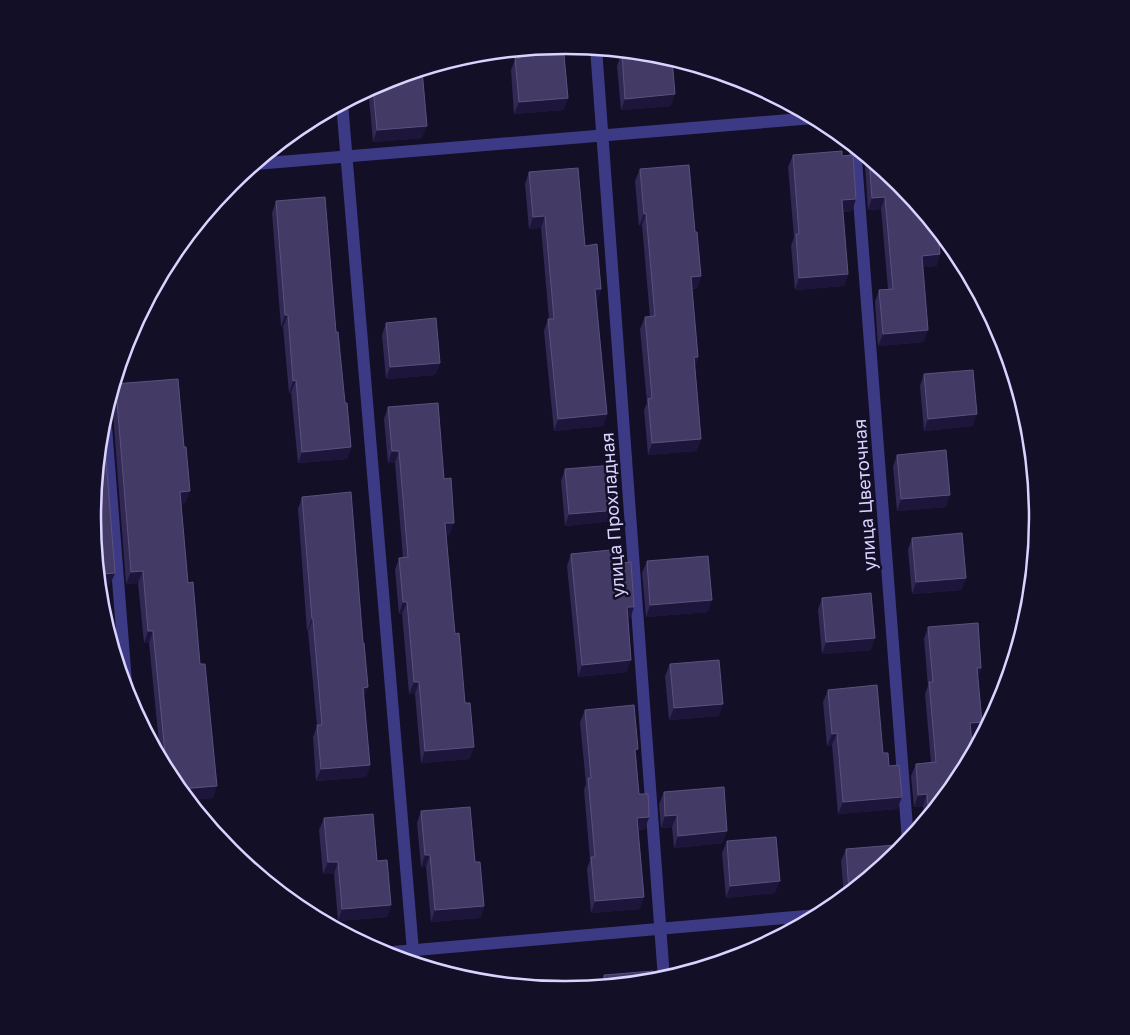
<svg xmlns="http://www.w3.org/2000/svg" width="1130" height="1035" font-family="'Golos Text',sans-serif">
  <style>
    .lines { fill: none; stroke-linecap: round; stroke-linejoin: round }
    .minor { stroke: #3d3a85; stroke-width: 12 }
    .wall { fill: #312854 }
    .shaded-wall { fill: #1d163a }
    .building { fill: #433a66; stroke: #5a527e }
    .labels { text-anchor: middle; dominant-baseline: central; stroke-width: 5; stroke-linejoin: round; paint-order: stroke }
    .street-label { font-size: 18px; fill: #d9d4ff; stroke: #130f26 }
    .rim { fill: none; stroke: #d9d4ff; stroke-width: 2.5 }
  </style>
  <rect width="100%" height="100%" fill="#130f26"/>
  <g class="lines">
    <g class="minor">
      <path d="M596,48L664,979"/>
      <path d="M342,103L414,963"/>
      <path d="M855,147L908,841"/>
      <path d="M255,164L814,118"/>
      <path d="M105,414L127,695"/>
      <path d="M382,953L818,915"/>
    </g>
  </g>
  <g class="wall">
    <path d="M566,45L564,51L568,98L563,110L514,114L511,70L515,59L514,50Z"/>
    <path d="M621,51L657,54L671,106L621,110L617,66L621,55Z"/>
    <path d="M447,62L445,69L422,71V138L373,142L369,98L373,87L375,86L396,84V77Z"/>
    <path d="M793,155L842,156L852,211L843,212L848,274L844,286L795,290L791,246L794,237L788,167Z"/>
    <path d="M867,157L899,184L940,254L936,266L923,267L924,342L878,346L875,302L879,290L888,289L881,209L868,210L865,165Z"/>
    <path d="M640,169L695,232L701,276L697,288L692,289L698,357L695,367L701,439L696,451L648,455L644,410L647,403L640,329L645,317H650L642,225L639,226L635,181Z"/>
    <path d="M529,172L585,246L601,289L597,301H596L607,414L603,426L554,431L544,331L548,319H549L541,228L529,229L525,184Z"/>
    <path d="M276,201L336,332L351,447L347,459L298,463L291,392L289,393L283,327H281L272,213Z"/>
    <path d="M386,323L440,363L435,375L386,379L382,335Z"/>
    <path d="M924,374L973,426L924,431L920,386Z"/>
    <path d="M114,384L186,503H181L188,583L200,664L213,798L189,800L172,780L160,753L149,643H144L138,583L126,584L113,413L109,407H107Z"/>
    <path d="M388,407L444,479L450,534L446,535L455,634L470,759L421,763L415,694H409L402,614H399L395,570L399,558H403L395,463H388L384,419Z"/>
    <path d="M897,455L946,507L897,511L893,467Z"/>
    <path d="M565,469L614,521L565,526L561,481Z"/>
    <path d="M302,497L364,699L370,765L366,777L316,781L313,737L317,726L308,631H307L298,509Z"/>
    <path d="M912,538L966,578L961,590L912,594L908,550Z"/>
    <path d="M571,554L621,563L630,619H628L627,672L578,677L567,566Z"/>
    <path d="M647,561L708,612L646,617L642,573Z"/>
    <path d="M822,598L871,650L822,654L818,610Z"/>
    <path d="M928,627L981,668L978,677L982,722L978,734H971L958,780L926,819H924L923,806L914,807L911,776L916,764L931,762L925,694L928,686L924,639Z"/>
    <path d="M670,664L719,716L669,720L665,676Z"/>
    <path d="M828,690L883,753L889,766L902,797L897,809L838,814L832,745L827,746L823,702Z"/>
    <path d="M585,710L636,755L639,794L649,817L645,829L638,830L640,909L591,913L587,869L590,860L584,790L586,784L580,722Z"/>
    <path d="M664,792L723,843L674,848L672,827L661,828L659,804Z"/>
    <path d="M421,811L475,862L484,906L480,918L431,922L426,867H421L417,823Z"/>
    <path d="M324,818L377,861L391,905L387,917L338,921L334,874H323L319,830Z"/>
    <path d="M727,841L775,893L726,898L722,853Z"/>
    <path d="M846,849L895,855L844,897L841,861Z"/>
    <path d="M604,975L654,981L600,987Z"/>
  </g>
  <g class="shaded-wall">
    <path d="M447,62L445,69L416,71Z"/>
    <path d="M768,93L773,96H766Z"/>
    <path d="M675,94L671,106L621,110L625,99Z"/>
    <path d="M568,98L563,110L514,114L519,102Z"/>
    <path d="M313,119H318L314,131L293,132L303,124Z"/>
    <path d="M427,126L422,138L373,142L377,130Z"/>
    <path d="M885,197L881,209L868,210L872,198Z"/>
    <path d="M856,199L852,211L838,212L842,200Z"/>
    <path d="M646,213L642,225L639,226L644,214Z"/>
    <path d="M545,216L541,228L529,229L533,217Z"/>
    <path d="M940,254L936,266L917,268L922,256Z"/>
    <path d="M848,274L844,286L795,290L799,278Z"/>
    <path d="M701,276L697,288L687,289L691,277Z"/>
    <path d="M595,289H601L597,301H591Z"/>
    <path d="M285,315H288L283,327H281Z"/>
    <path d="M928,330L924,342L878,346L883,334Z"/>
    <path d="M694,357H698L694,369Z"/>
    <path d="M440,363L435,375L386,379L390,367Z"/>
    <path d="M296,380L291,392L289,393L293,381Z"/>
    <path d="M607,414L603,426L554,431L558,419Z"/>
    <path d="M977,414L973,426L924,431L928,419Z"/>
    <path d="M701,439L696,451L648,455L652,443Z"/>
    <path d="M351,447L347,459L298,463L302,452Z"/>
    <path d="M392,451H399L395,463H388Z"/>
    <path d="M190,491L186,503L176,504L180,492Z"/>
    <path d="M950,495L946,507L897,511L901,499Z"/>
    <path d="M618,510L614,521L565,526L569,514Z"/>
    <path d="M445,523H454L450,534L441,535Z"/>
    <path d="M143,571L138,583L126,584L131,572Z"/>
    <path d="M115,573L110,585L99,586L103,574Z"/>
    <path d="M966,578L961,590L912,594L916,582Z"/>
    <path d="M712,600L708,612L646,617L650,605Z"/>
    <path d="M403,602H407L402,614H399Z"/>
    <path d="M627,607H634L630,619H622Z"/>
    <path d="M312,619H313L308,631H307Z"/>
    <path d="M148,631H153L149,643H144Z"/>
    <path d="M875,638L871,650L822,654L826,642Z"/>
    <path d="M631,660L627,672L578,677L582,665Z"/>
    <path d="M977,668H981L977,680Z"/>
    <path d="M414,682H419L415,694H409Z"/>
    <path d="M368,687L364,699L363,688Z"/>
    <path d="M723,704L719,716L669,720L674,708Z"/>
    <path d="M982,722L978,734L966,735L970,723Z"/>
    <path d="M837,733L832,745L827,746L832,734Z"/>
    <path d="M474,747L470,759L421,763L425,751Z"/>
    <path d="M370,765L366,777L316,781L321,769Z"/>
    <path d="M217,786L213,798L189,800L180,789Z"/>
    <path d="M927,794L923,806L914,807L918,795Z"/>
    <path d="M902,797L897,809L838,814L843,802Z"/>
    <path d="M928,807H933L931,812L926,819H924Z"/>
    <path d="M677,815L672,827L661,828L665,816Z"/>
    <path d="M649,817L645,829L633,830L637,818Z"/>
    <path d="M727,831L723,843L674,848L678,836Z"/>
    <path d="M425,855H430L426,867H421Z"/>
    <path d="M328,862H338L334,874H323Z"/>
    <path d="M780,881L775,893L726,898L730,886Z"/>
    <path d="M644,897L640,909L591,913L595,901Z"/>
    <path d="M391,905L387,917L338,921L342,909Z"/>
    <path d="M484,906L480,918L431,922L435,910Z"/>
  </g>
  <g class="building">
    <path d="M563,45L568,98L519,102L515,58H520L519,50Z"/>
    <path d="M626,51L657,54L672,59L675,94L625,99L622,54H627Z"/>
    <path d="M422,70L427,126L377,130L373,87L375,86L402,84L401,76Z"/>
    <path d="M842,151V156L853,155L856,199L842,200L848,274L799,278L796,234H799L793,155Z"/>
    <path d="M869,159L899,184L938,231L940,254L922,256L928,330L883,334L879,290L893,289L885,197L872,198Z"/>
    <path d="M689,165L695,232H697L701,276L691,277L698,357H694L701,439L652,443L648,399L652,398L645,317L655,316L646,213L644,214L640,169Z"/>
    <path d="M578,168L585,246L597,244L601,289H595L607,414L558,419L548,319H554L545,216L533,217L529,172Z"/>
    <path d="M325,197L336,332H338L345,403H347L351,447L302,452L296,380L293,381L288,315H285L276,201Z"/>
    <path d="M436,318L440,363L390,367L386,323Z"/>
    <path d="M973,370L977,414L928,419L924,374Z"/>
    <path d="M178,379L184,447H186L190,491L180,492L188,583L193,582L200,664H205L217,786L180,789L172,780L158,753H165L153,631H148L143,571L131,572L117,401L113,395H111L114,384Z"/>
    <path d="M438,403L444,479L451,478L454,523H445L455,634L459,633L465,703H470L474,747L425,751L419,682H414L407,602H403L399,558L408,557L399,451H392L388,407Z"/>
    <path d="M103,421L115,573L103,574L109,636L102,609L92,517L102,425Z"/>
    <path d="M946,450L950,495L901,499L897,455Z"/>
    <path d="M614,465L618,510L569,514L565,469Z"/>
    <path d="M351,492L363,643H364L368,687L363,688L370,765L321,769L317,725H322L313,619H312L302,497Z"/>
    <path d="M962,533L966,578L916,582L912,538Z"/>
    <path d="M620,549L621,563L631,562L634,607H627L631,660L582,665L571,554Z"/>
    <path d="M708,556L712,600L650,605L647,561Z"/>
    <path d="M871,593L875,638L826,642L822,598Z"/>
    <path d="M978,623L981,668H977L982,722L970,723L973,752L958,780L934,810L933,807H928L927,794L918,795L916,764L936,762L929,682H933L928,627Z"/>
    <path d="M719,660L723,704L674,708L670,664Z"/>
    <path d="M877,685L883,753H888L889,766L899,765L902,797L843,802L837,733L832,734L828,690Z"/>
    <path d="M634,705L638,749L635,750L639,794H648L649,817L637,818L644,897L595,901L591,857H595L588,778H591L585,710Z"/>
    <path d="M724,787L727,831L678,836L677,815L665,816L664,792Z"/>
    <path d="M470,807L475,862H480L484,906L435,910L430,855H425L421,811Z"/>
    <path d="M373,814L377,861L387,860L391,905L342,909L338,862H328L324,818Z"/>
    <path d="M776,837L780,881L730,886L727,841Z"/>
    <path d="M895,845V855L849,892L846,849Z"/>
    <path d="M653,971L654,981L605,986L604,975Z"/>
    <path d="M497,980V983L477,981Z"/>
  </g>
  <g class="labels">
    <g class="street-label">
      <text transform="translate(864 495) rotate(-94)">улица Цветочная</text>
      <text transform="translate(612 515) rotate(-94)">улица Прохладная</text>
    </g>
  </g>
  <path d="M0 0H1130V1035H0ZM564 54H566A463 463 0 0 1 1029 517V518A463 463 0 0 1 566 981H564A463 463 0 0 1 101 518V517A463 463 0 0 1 564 54Z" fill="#130f26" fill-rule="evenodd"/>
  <path class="rim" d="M564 54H566A463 463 0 0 1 1029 517V518A463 463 0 0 1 566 981H564A463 463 0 0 1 101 518V517A463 463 0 0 1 564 54Z"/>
</svg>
